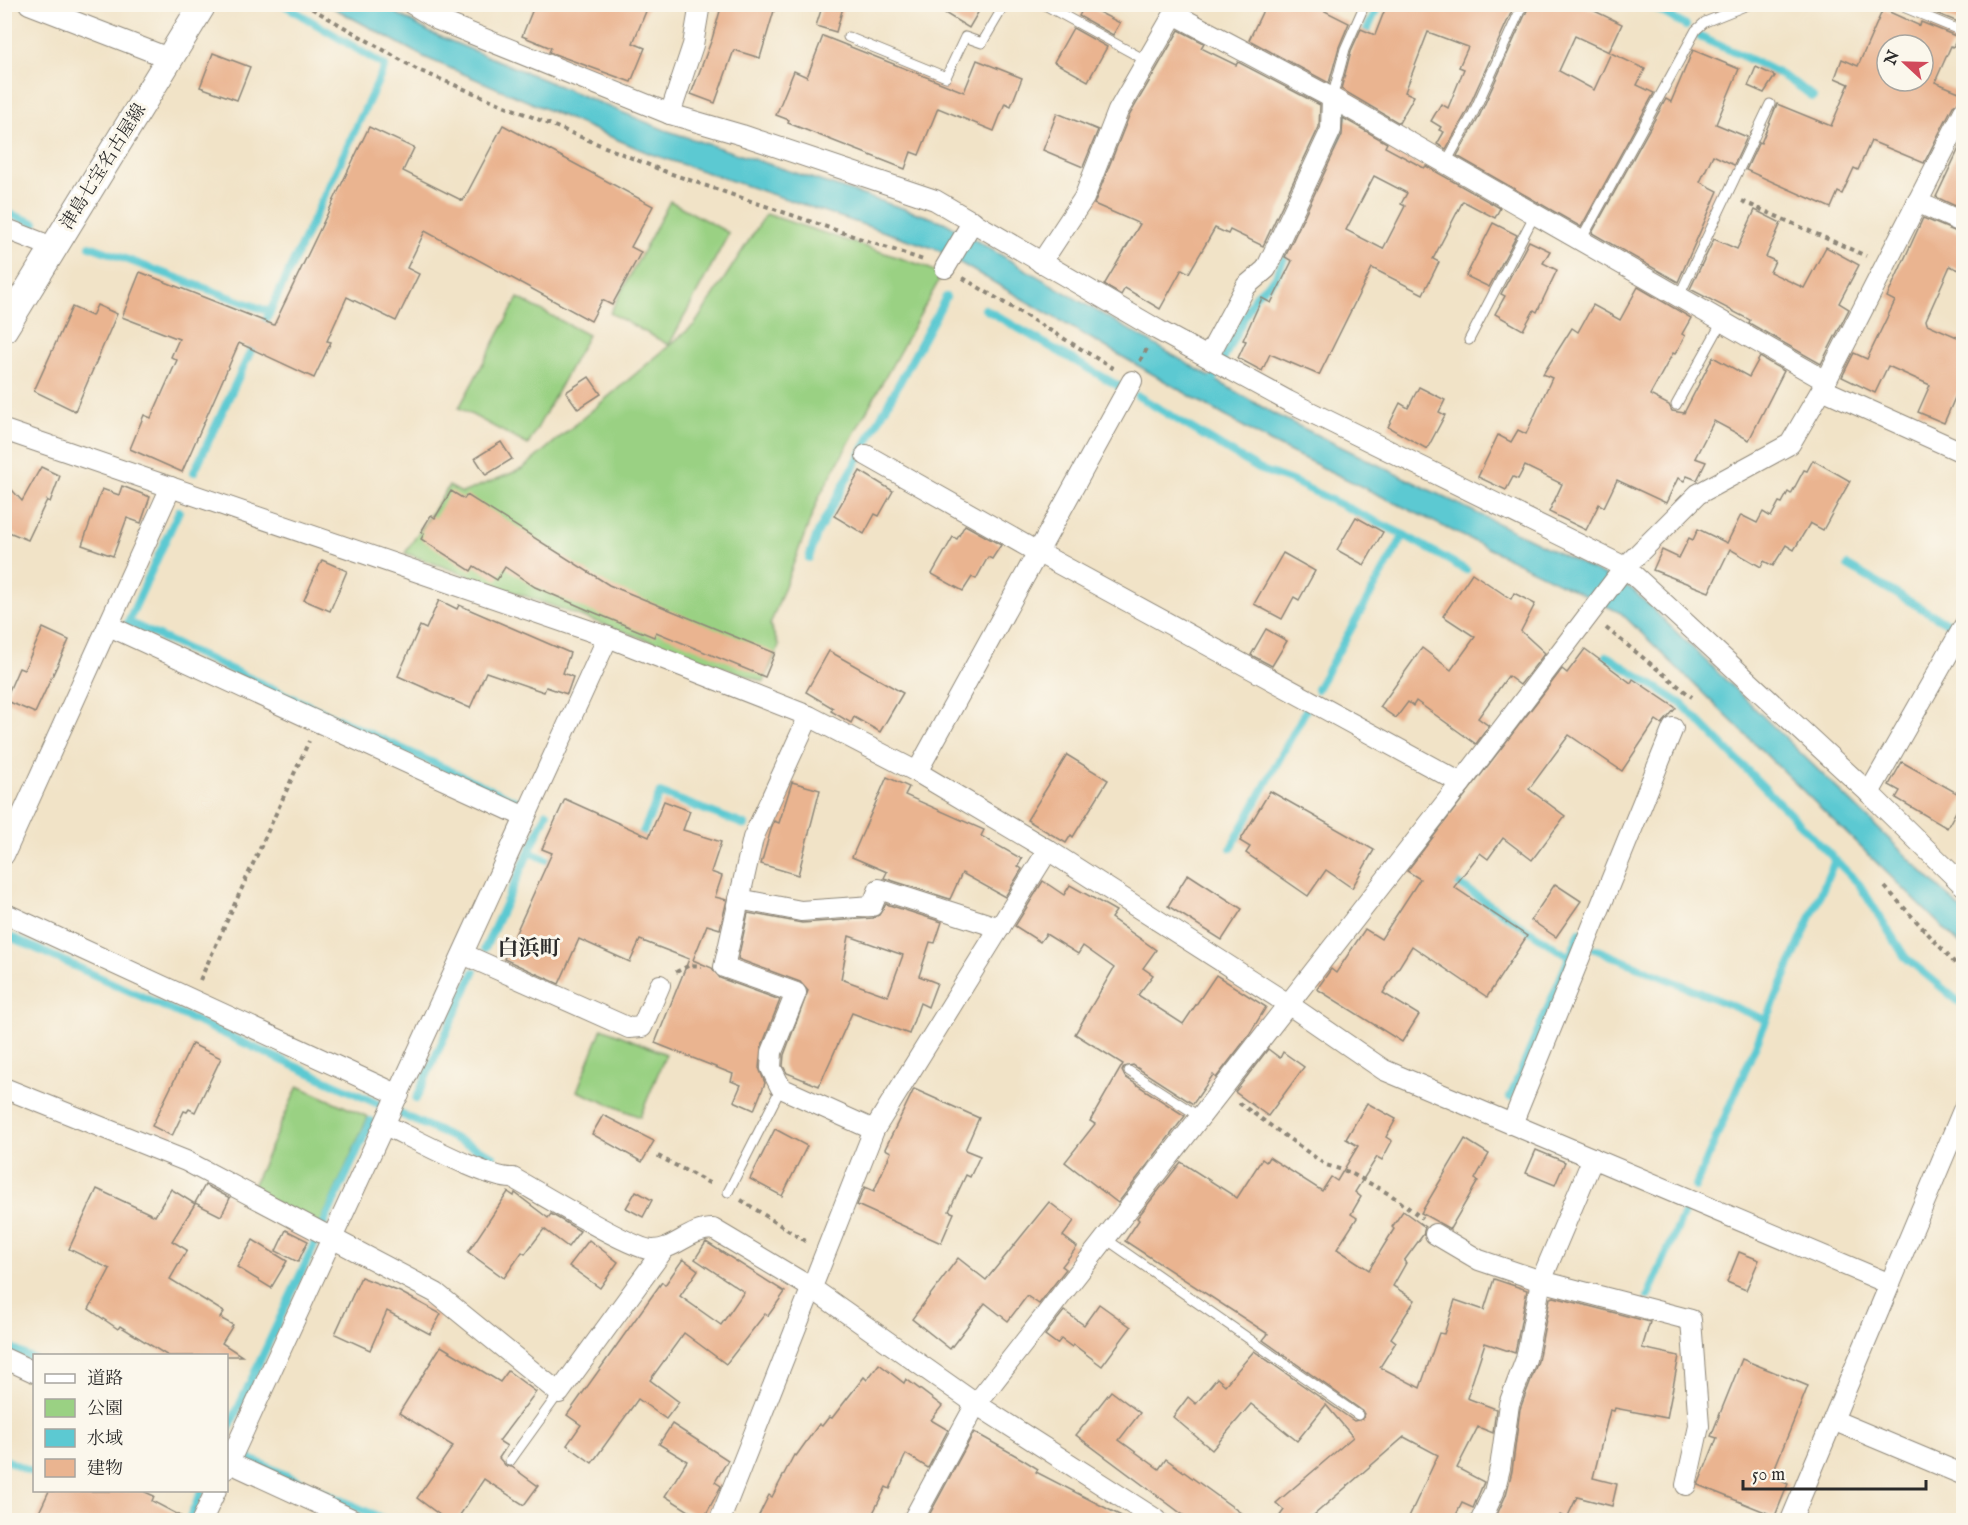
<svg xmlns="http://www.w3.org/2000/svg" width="1968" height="1525" font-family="'IM FELL English','Noto Serif JP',serif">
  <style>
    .green { fill: #9ad183; stroke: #627e57; stroke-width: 1.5 }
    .water { fill: #5cc9d2; stroke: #447a7e; stroke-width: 1.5 }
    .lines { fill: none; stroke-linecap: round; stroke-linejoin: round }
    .stream { stroke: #5cc9d2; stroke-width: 8 }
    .building { fill: #eab490; fill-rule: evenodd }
    .lane-casing { stroke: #8e8779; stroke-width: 11 }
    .street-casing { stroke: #8e8779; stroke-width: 22 }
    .secondary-casing { stroke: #8e8779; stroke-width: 29 }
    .path { stroke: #8e8779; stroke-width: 4; stroke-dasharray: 4.5 4.5; stroke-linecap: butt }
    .lane { stroke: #fff; stroke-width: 9 }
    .street { stroke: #fff; stroke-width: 20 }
    .secondary { stroke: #fff; stroke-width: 27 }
    .labels { text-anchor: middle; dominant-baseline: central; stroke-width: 6; stroke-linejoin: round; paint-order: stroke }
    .street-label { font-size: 18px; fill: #2b2b2b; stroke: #fbf7ec }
    .quarter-label { font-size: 21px; font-weight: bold; fill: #2b2b2b; stroke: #fbf7ec }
  </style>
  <rect width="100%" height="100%" fill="#fbf7ec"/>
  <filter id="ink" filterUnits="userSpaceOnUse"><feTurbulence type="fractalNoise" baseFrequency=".0167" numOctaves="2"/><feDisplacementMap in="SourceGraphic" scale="12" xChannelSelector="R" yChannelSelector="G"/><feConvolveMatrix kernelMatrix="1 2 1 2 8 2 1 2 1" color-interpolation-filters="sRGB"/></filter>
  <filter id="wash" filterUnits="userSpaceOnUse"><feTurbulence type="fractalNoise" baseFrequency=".008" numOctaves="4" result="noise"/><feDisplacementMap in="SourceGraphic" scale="24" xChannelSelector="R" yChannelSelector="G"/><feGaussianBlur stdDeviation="1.35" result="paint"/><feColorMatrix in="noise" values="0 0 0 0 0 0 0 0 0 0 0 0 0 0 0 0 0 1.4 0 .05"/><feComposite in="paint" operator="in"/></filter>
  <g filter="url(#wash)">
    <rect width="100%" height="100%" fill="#f1e3c7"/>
    <g class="green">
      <path d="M670,201L729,233L669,345L610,313Z"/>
      <path d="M766,214L924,266L942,275L819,497L770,625L779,646L764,682L405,553L449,486L462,493L522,469L695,324Z"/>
      <path d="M518,298L588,335L528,445L459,408Z"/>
      <path d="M602,1028L666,1054L640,1117L577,1091Z"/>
      <path d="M298,1086L368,1117L319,1226L251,1190Z"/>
    </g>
    <path class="water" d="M328,5H382L431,33L665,130L944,222L1274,414L1632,589L1963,911V947L1621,613L1270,442L936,249L651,154L424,57Z"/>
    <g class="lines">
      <g class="stream">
        <path d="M1649,4L1686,26"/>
        <path d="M446,7L448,4"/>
        <path d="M1700,37C1739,55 1781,70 1813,97"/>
        <path d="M1363,39L1379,4"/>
        <path d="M1339,143L1348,84"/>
        <path d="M4,212L35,223"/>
        <path d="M90,246L270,312"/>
        <path d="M985,309L1122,388"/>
        <path d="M262,329L385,66L283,4"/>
        <path d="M1209,388L1255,296L1275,278L1314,195"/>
        <path d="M1138,396L1259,469L1292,481L1404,535L1466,570"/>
        <path d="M194,472L255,342"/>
        <path d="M179,511L128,622L520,803"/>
        <path d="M809,558L817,534L946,297"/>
        <path d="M1848,566L1954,627"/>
        <path d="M1607,656L1682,704L1859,884L1905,957L1964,1006"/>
        <path d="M1317,689L1404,535"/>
        <path d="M639,841L660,793L745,825"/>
        <path d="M1231,848L1306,710"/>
        <path d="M529,852L557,864"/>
        <path d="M1450,878L1569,957"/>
        <path d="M4,934L493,1156"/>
        <path d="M485,948L547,813"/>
        <path d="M1595,949L1766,1020"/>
        <path d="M1510,1097L1580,932"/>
        <path d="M416,1099L474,972"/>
        <path d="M1695,1187L1835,860"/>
        <path d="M324,1223L371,1121"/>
        <path d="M1648,1296L1685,1211"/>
        <path d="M4,1345L34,1359"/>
        <path d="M226,1434L315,1243"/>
        <path d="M248,1458L385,1520"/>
        <path d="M4,1459L34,1473"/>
        <path d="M189,1520L202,1490"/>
      </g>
    </g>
    <g id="blocks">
      <g class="building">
        <path d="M535,4H649L633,43L645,48L631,82L549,52L551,48L522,36Z"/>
        <path d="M722,4H776L760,58L734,50L715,103L691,94L712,39Z"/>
        <path d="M823,4H844L836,32L816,26Z"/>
        <path d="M930,4H983L969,28Z"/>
        <path d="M1266,4H1311L1349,23L1339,47L1329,83L1249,40Z"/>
        <path d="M1387,4H1515L1466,113L1446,149L1437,144L1444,132L1439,130L1441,127L1431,121L1441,104L1448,108L1464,69L1459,67L1468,47L1428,32L1405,92L1414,96L1399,123L1341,89L1351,51L1361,29L1375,35Z"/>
        <path d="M1530,4H1580L1622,24L1609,52L1575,36L1559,71L1594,90L1611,53L1645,69L1637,85L1654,93L1581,227L1457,156L1478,119Z"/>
        <path d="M1928,4H1964L1963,24L1926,9Z"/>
        <path d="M1085,5L1120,23L1113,35L1079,16Z"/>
        <path d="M1883,9L1920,26L1921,22L1958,37L1953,47L1951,46L1935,82L1964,94V99L1953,106L1924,163L1871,141L1858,170L1854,168L1842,194L1838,192L1831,208L1746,170L1759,142L1761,143L1777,104L1831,126L1849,84L1835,78L1842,59L1858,66ZM1887,45H1923V81H1887Z"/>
        <path d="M1073,28L1107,47L1088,81L1054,62Z"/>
        <path d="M1179,30L1204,43L1201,48L1236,65L1238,62L1320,105L1319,127L1263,246L1230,230L1228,234L1215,228L1189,273L1182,269L1160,309L1125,288L1121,295L1104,285L1140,224L1094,204L1129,116Z"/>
        <path d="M823,36L964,92L977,60L1022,78L1011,106L1005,103L994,131L938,108L919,155L911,152L905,169L788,123L789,120L776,115L794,71L807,77Z"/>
        <path d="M1693,50L1739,69L1716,124L1747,137L1734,165L1713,155L1700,182L1718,191L1678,282L1592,233L1666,99L1671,102Z"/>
        <path d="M213,53L250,67L237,100L200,87Z"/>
        <path d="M1756,67L1775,76L1764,93L1748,86Z"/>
        <path d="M1057,113L1098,130L1083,167L1043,150Z"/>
        <path d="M1343,118L1387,143L1385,147L1424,168L1426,166L1500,208L1495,218L1463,201L1433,259L1439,262L1423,294L1372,268L1319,375L1270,354L1262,371L1238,358L1246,341L1243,340L1262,298L1271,303L1292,261L1285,257L1342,135ZM1374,176L1407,193L1401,204L1405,206L1383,249L1346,230Z"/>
        <path d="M503,125L653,206L631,247L641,252L612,305L602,300L591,321L425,231L407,268L419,274L396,321L347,297L327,341L331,342L314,378L239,343L182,472L130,449L144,415L151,418L177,360L171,357L179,339L122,317L140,272L274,325L369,127L414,148L403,171L463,201Z"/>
        <path d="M1964,138V210L1936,197Z"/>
        <path d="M1755,210L1781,223L1766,257L1775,261L1770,272L1804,288L1826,247L1859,265L1839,303L1849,309L1821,364L1749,323L1750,320L1690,289L1714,239L1737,249Z"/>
        <path d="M1923,218L1964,235V272L1950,266L1926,320L1927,324L1964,340V377L1944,423L1918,412L1930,385L1888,366L1875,393L1842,377L1854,353L1867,359L1895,301L1887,297Z"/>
        <path d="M1493,223L1517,235L1489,287L1466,276Z"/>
        <path d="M1529,241L1550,251L1543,263L1557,270L1537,312L1534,310L1523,330L1495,314L1505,296L1501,294Z"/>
        <path d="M1638,287L1691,318L1682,334L1685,336L1675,354L1673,353L1650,395L1669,405L1672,411L1684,413L1713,357L1749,377L1760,357L1784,371L1749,440L1714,421L1695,458L1706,462L1697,480L1687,476L1684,481L1678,478L1666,503L1617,480L1604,507L1599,504L1586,530L1549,512L1562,484L1525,466L1518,479L1513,477L1506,490L1478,477L1498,435L1511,442L1518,430L1526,434L1552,378L1543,374L1572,328L1578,332L1593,305L1620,320Z"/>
        <path d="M97,305L117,314L75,411L34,391L72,307L92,316Z"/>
        <path d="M589,377L601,394L578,409L566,392Z"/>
        <path d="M1419,387L1445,400L1439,412L1445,415L1427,449L1388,427L1400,403L1408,408Z"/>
        <path d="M501,442L512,459L486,475L475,458Z"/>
        <path d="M1813,460L1850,481L1823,530L1810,523L1794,550L1786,545L1773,566L1764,561L1761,567L1730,549L1709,592L1653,570L1662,550L1679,558L1689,538L1693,540L1698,529L1727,543L1741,515L1757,523L1763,512L1771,517L1779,502L1782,503L1788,492L1791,494L1804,470L1807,471Z"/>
        <path d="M41,467L60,476L50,502L47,500L28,540L4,530V481L22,501Z"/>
        <path d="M860,471L893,491L879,516L875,514L864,534L834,516Z"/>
        <path d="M122,486L150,497L141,523L127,518L113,556L82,545L102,489L119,495Z"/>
        <path d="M451,491L464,499L467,495L609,585L775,653L765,677L656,632L654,637L588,610L535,587L505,567L497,580L474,566L471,571L421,539L424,534L421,532L431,515L435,518Z"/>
        <path d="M1356,517L1383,532L1364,565L1337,550Z"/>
        <path d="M965,525L1001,545L992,559L988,557L976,579L972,577L963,591L932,574L953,537L957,539Z"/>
        <path d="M1283,553L1315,571L1299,600L1294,597L1282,619L1254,604Z"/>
        <path d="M322,560L347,571L330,611L304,600Z"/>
        <path d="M1472,573L1511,599L1514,593L1535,604L1521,631L1545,653L1520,685L1508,676L1478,718L1489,726L1476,744L1416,701L1413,706L1408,702L1396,718L1380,707L1422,648L1451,670L1475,637L1443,616Z"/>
        <path d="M439,600L457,609L459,605L570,653L563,673L573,677L567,694L546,687L544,692L486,672L470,708L398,676L420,626L426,629Z"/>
        <path d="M43,628L69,640L35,713L5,700L19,668L24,670Z"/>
        <path d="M1266,629L1287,641L1272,666L1251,655Z"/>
        <path d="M1585,649L1631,683L1633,679L1676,708L1662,724L1656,720L1622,771L1569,735L1529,789L1565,816L1532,860L1503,838L1488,859L1480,853L1454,887L1527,936L1487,997L1412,946L1383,993L1419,1015L1402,1042L1317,989L1331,969L1336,973L1365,929L1381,939L1420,879L1407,871L1562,669L1567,673Z"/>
        <path d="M829,651L903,693L880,732L854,717L851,723L831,711L833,708L806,692Z"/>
        <path d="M1067,755L1108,780L1073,837L1071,835L1066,843L1027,820Z"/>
        <path d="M1902,762L1964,797L1947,828L1896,798L1900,791L1889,785Z"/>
        <path d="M887,777L909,787L905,795L984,830L981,836L1022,859L1018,866L1022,869L1005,897L962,873L950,899L884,878L887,872L852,857Z"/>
        <path d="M792,782L820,790L798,875L761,864L772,826L774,821L779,823Z"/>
        <path d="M1270,791L1374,850L1352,888L1326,870L1308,896L1246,853L1250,847L1240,841Z"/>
        <path d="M565,799L649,837L664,801L690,811L683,830L721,842L711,872L722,876L715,897L727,900L720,929L707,925L693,960L712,968L720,978L780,1000L761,1048L759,1068L765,1083L754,1110L734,1101L741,1085L731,1081L733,1074L655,1043L689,959L640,940L630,962L579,939L559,984L504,959L552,853L542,849Z"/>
        <path d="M1188,874L1242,909L1222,940L1168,906Z"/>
        <path d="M1043,881L1064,895L1070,885L1116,911L1111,918L1156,950L1143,968L1153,975L1138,995L1183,1024L1216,975L1266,1007L1249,1035L1216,1078L1213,1075L1193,1104L1133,1065L1124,1067L1122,1071L1125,1077L1185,1116L1118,1203L1065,1162L1095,1124L1090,1121L1123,1064L1075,1034L1114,968L1083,946L1078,954L1046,934L1040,942L1015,926Z"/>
        <path d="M1555,884L1581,901L1556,937L1531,920Z"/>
        <path d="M886,904L942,922L935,943L930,942L919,976L937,983L928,1007L920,1003L909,1034L852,1013L819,1086L787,1073L783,1066L784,1055L808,991L800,982L738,959L748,913L802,923L873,918L879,915ZM849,936L903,955L888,996L841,979Z"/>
        <path d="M192,1044L221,1058L195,1112L189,1109L187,1112L184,1111L172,1136L152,1126Z"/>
        <path d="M1268,1049L1280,1058L1283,1052L1304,1067L1268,1116L1235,1092Z"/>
        <path d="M914,1089L979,1118L965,1150L980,1156L970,1177L966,1175L949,1211L954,1213L941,1243L857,1205L865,1187L874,1191L891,1152L885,1149Z"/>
        <path d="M1367,1103L1396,1119L1386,1137L1392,1141L1382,1160L1377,1157L1355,1192L1361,1197L1351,1214L1357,1218L1337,1249L1369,1270L1394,1229L1392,1227L1403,1211L1425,1227L1423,1235L1404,1261L1406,1263L1393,1286L1415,1300L1391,1338L1396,1342L1380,1367L1420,1388L1439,1333L1444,1334L1455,1300L1484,1310L1494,1279L1527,1290L1515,1353L1485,1343L1467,1398L1496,1409L1493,1433L1478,1427L1457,1468L1484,1482L1473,1508L1462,1503L1453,1521H1407L1438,1455L1404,1437L1307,1521H1276L1284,1510L1276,1503L1353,1437L1326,1405L1297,1441L1251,1404L1212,1450L1173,1417L1188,1397L1196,1404L1217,1378L1225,1385L1254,1351L1354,1421L1363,1419L1364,1412L1263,1340L1268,1334L1125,1241L1139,1220L1137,1218L1181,1162L1237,1198L1262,1159L1266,1162L1269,1157L1322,1191L1331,1177L1337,1181L1358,1146L1346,1139Z"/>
        <path d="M603,1115L654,1141L642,1162L592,1134Z"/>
        <path d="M775,1129L807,1146L782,1196L750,1179Z"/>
        <path d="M1465,1139L1489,1154L1475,1179L1478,1181L1450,1229L1421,1213Z"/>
        <path d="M1536,1150L1565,1162L1555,1185L1526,1173Z"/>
        <path d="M205,1185L230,1198L221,1216L195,1203Z"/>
        <path d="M97,1189L155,1216L171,1189L195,1204L172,1241L187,1250L170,1279L224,1312L220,1318L233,1325L222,1343L242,1356H168L120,1326L118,1329L89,1309L110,1269L69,1249Z"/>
        <path d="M636,1191L652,1200L643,1217L626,1208Z"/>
        <path d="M508,1192L514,1196L515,1193L548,1218L551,1214L580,1231L568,1247L544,1229L525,1254L522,1252L504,1278L468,1252Z"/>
        <path d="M1049,1202L1074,1221L1063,1236L1077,1247L1062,1266L1066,1269L1039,1304L1027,1296L1008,1321L985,1303L950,1349L912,1319L958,1258L986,1280Z"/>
        <path d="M286,1230L308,1241L298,1262L276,1251Z"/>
        <path d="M253,1240L287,1261L271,1288L237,1267Z"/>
        <path d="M589,1240L618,1262L600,1288L569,1266Z"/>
        <path d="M706,1242L785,1292L768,1316L765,1314L726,1364L684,1333L650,1380L679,1402L666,1419L638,1399L592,1463L567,1445L581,1425L567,1415L662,1282L665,1285L683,1259L698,1270L680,1296L721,1325L744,1292L695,1259Z"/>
        <path d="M1739,1252L1759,1260L1746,1290L1727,1282Z"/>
        <path d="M361,1277L400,1292L441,1314L430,1334L387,1311L370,1350L335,1334Z"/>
        <path d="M1554,1297L1650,1322L1642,1348L1679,1356L1667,1418L1615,1408L1614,1411L1610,1410L1593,1478L1617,1484L1612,1506L1577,1497L1567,1518L1560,1515L1558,1521H1498L1495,1519L1506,1495L1512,1471L1520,1409L1538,1361L1550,1298Z"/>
        <path d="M1099,1304L1131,1327L1102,1366L1074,1345L1072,1347L1061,1339L1057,1344L1045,1335L1064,1311L1084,1325Z"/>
        <path d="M441,1346L500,1382L508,1371L536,1392L499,1441L507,1446L499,1458L506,1466L512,1467L538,1486L524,1505L484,1479L456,1521H448L417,1498L453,1446L399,1413Z"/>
        <path d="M1742,1359L1808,1386L1771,1477L1788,1484L1775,1516L1698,1485L1717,1438L1711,1436Z"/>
        <path d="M879,1364L904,1383L906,1379L942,1406L931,1420L948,1430L928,1468L906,1454L890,1489L886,1487L869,1521H756L769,1495L772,1497L794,1455L796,1456L819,1424L822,1426L829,1417L832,1418L864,1377L867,1380Z"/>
        <path d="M1111,1391L1140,1413L1119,1440L1159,1469L1166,1459L1252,1521L1190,1520L1076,1435Z"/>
        <path d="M672,1424L728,1460L715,1482L721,1486L703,1520L665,1496L687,1461L659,1444Z"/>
        <path d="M974,1432L1022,1459L1038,1469L1036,1472L1131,1521H926Z"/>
        <path d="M49,1491H143L154,1496L152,1501L190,1521H35Z"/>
      </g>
    </g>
  </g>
  <g filter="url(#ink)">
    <use href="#blocks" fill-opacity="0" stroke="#8e8779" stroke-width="1.5"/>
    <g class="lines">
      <g class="lane-casing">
        <g id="lane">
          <path d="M1043,4L1147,61"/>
          <path d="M1896,4L1964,32"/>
          <path d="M848,37L946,77L965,37L982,43L1005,4"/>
          <path d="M1332,98L1345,49L1365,4"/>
          <path d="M1445,164L1472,116L1523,4"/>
          <path d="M1580,242L1696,30L1705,22L1750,4"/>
          <path d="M1678,298L1770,104"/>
          <path d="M1469,340L1534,216"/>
          <path d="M1676,405L1722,322"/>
          <path d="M1129,1071L1200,1117"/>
          <path d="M728,1192L781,1088"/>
          <path d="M1106,1239L1358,1415"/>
          <path d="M510,1461L559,1393"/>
        </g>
      </g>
      <g class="street-casing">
        <g id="street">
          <path d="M29,4L171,59"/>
          <path d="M412,4L438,20L670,114L742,135L935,200L1158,330L1288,401L1625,567L1869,793L1964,886"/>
          <path d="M1174,14L1332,98L1826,381"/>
          <path d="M670,114L693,45L700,4"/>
          <path d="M1917,202L1964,223"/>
          <path d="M4,228L55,248"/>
          <path d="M1041,263L1084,198L1118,111L1174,14L1176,4"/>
          <path d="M945,268L973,221"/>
          <path d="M1208,357L1246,286L1266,269L1331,130L1332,98"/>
          <path d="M1822,389L1964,453"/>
          <path d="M4,430L608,637L809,716L917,772L1048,850L1288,1004L1384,1070L1890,1284L1791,1520"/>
          <path d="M866,455L1039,553L1461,783"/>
          <path d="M109,626L525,817"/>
          <path d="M809,716L753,838L724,967L796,993L772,1052L771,1068L781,1088L874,1130"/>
          <path d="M917,772L1132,381"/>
          <path d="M1869,793L1964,626"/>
          <path d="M4,855L171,487"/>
          <path d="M739,899L801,911L872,906L879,889L1000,928"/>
          <path d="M4,913L399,1095"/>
          <path d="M463,954L629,1028L642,1027L660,985"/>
          <path d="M4,1088L186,1161L436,1293L559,1393L664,1249"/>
          <path d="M1512,1124L1673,728"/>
          <path d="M385,1125C411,1137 489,1180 513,1178C538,1192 632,1250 653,1250C675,1250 689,1229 713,1229L810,1287L976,1404L1157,1520"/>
          <path d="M1435,1234L1479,1260L1541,1281L1691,1320L1699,1426L1686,1485"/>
          <path d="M1890,1284L1964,1108"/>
          <path d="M4,1358L34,1372"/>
          <path d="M1833,1420L1964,1475"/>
          <path d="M226,1461L354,1520"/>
          <path d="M226,1469L608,637"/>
          <path d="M202,1520L216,1490"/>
          <path d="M720,1520L874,1130L1048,850"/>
          <path d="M913,1520L976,1404L1461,783L1625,567L1698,494L1790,444L1822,389L1964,111"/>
          <path d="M1481,1520L1494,1492L1500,1468L1509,1404L1526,1359L1541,1281L1593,1158"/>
        </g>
      </g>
      <g class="secondary-casing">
        <path id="secondary" d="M4,329L203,4"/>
      </g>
      <g class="path">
        <path d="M304,4L418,70L666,172L926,261"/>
        <path d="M1742,201L1866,256"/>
        <path d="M963,278L1116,370"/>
        <path d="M1140,361L1148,347"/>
        <path d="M1606,628L1692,697"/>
        <path d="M1885,887L1964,973"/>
        <path d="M676,972L690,965L702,966"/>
        <path d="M200,980L309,741"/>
        <path d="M1239,1103L1326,1165L1349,1172L1391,1195L1422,1218"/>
        <path d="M658,1156L713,1185"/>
        <path d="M741,1200L808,1243"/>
      </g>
      <use href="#lane" class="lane"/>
      <use href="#street" class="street"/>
      <use href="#secondary" class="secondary"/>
    </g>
  </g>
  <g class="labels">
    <g class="street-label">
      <text transform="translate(104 167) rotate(-58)">津島七宝名古屋線</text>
    </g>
    <g class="quarter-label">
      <text x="529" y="949">白浜町</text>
    </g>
  </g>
  <rect width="1968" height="1525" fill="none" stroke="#fbf7ec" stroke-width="24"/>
  <rect x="33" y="1354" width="195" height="138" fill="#fbf7ec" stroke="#a8a59f" stroke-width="1.5"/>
  <rect x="45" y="1374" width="30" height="9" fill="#ffffff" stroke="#a8a59f" stroke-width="1.5"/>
  <text x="87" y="1384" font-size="18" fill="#2b2b2b">道路</text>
  <rect x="45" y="1399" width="30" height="18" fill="#9ad183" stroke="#a8a59f" stroke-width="1.5"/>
  <text x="87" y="1414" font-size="18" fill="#2b2b2b">公園</text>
  <rect x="45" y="1429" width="30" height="18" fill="#5cc9d2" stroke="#a8a59f" stroke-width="1.5"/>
  <text x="87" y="1444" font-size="18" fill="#2b2b2b">水域</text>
  <rect x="45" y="1459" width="30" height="18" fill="#eab490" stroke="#a8a59f" stroke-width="1.5"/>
  <text x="87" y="1474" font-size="18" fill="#2b2b2b">建物</text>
  <g transform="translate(1905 63) rotate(292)"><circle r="28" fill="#fbf7ec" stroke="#a8a59f" stroke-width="1.5"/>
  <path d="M0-4.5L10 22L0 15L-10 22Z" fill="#d1495b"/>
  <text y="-9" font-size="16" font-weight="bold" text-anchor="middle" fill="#2b2b2b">N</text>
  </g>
  <path d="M1743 1480v9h183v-9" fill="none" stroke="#2b2b2b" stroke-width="3"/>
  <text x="1752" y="1480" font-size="18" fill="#2b2b2b" stroke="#fbf7ec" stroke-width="4.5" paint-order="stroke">50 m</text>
</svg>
